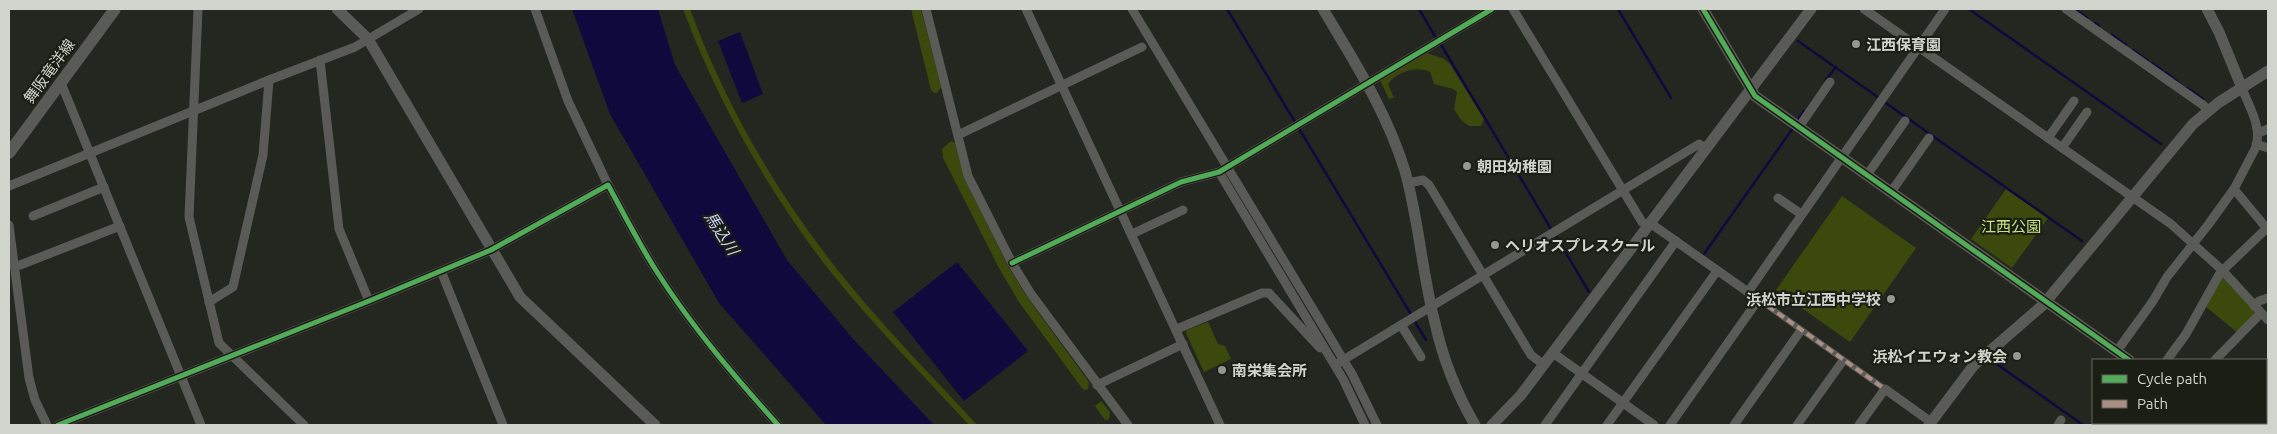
<svg xmlns="http://www.w3.org/2000/svg" width="2277" height="434" font-family="Ubuntu,'Noto Sans JP',sans-serif">
  <style>
    .green { fill: #3b490c }
    .water { fill: #0f093d }
    .lines { fill: none; stroke-linecap: round; stroke-linejoin: round }
    .stream { stroke: #0f093d; stroke-width: 2.5 }
    .pedestrian { stroke: #5a5b57; stroke-width: 6 }
    .minor { stroke: #5a5b57; stroke-width: 9 }
    .tertiary { stroke: #5a5b57; stroke-width: 11 }
    .secondary { stroke: #5a5b57; stroke-width: 12 }
    .quiet { stroke: #ac8f84; stroke-width: 4; stroke-dasharray: 8 4; stroke-linecap: butt }
    .cycleway-casing { stroke: #1b1e15; stroke-width: 8 }
    .cycleway { stroke: #51ab58; stroke-width: 5 }
    .poi-dot { fill: #949790; stroke: #1b1e15; stroke-width: 2 }
    .labels { text-anchor: middle; dominant-baseline: central; stroke-width: 4.5; stroke-linejoin: round; paint-order: stroke }
    .poi-label { font-size: 15px; font-weight: bold; fill: #d1d4cd; stroke: #1b1e15; text-anchor: start }
    .street-label { font-size: 15px; fill: #d1d4cd; stroke: #1b1e15 }
    .park-label { font-size: 15px; fill: #c6e37e; stroke: #1b1e15 }
    .water-label { font-size: 16px; font-style: italic; fill: #cdd4fa; stroke: #1b1e15 }
  </style>
  <rect width="100%" height="100%" fill="#242620"/>
  <g class="green">
    <path d="M683,9H690C727,109 782,203 850,285C890,334 935,379 977,425H969C922,374 872,324 829,270C768,191 718,103 683,9Z"/>
    <path d="M911,9H921L941,87L937,93H934L931,90Z"/>
    <path d="M1427,53L1444,59L1450,64L1484,119L1481,126H1469L1461,120L1454,109L1457,92L1453,89L1434,84L1430,72C1417,65 1396,72 1388,84L1394,98L1389,99L1380,80Z"/>
    <path d="M951,141L955,143L964,178L1008,266L1027,297L1089,382L1088,389L1084,390L1081,387L1019,302L1000,270L943,158L942,149Z"/>
    <path d="M2006,189L2048,218L2012,268L1971,239Z"/>
    <path d="M1842,196L1916,248L1850,342L1776,290Z"/>
    <path d="M2221,277H2224L2255,312V315L2238,333L2205,306Z"/>
    <path d="M1208,322L1218,344L1225,346L1231,359L1204,372L1186,333L1187,330Z"/>
    <path d="M1101,401L1110,412L1109,419L1105,420L1095,406Z"/>
  </g>
  <g class="water">
    <path d="M572,9H658L675,65L787,260L854,340L934,425H826L719,303L610,114Z"/>
    <path d="M740,32L763,94L742,103L718,41Z"/>
    <path d="M957,262L1028,351L964,401L893,312Z"/>
  </g>
  <g class="lines">
    <g class="stream">
      <path d="M1227,9L1295,122"/>
      <path d="M1419,9L1436,38"/>
      <path d="M1618,9L1671,98"/>
      <path d="M1969,9L2161,144"/>
      <path d="M2075,9L2087,18"/>
      <path d="M2095,23L2099,26"/>
      <path d="M2112,35L2126,45"/>
      <path d="M1798,41L1879,98"/>
      <path d="M1440,43L1551,229"/>
      <path d="M2133,50L2148,61"/>
      <path d="M2152,63L2162,70"/>
      <path d="M2165,72L2179,83"/>
      <path d="M1826,80L1836,67"/>
      <path d="M2187,88L2203,99"/>
      <path d="M1883,101L2082,241"/>
      <path d="M1798,120L1804,111"/>
      <path d="M1298,127L1412,316"/>
      <path d="M1556,236L1589,292"/>
      <path d="M1704,254L1793,128"/>
      <path d="M1414,320L1426,340"/>
      <path d="M1991,360L2083,425"/>
    </g>
    <path class="pedestrian" d="M1748,292L1885,389"/>
    <g class="minor">
      <path d="M198,9L189,217L219,343L304,425"/>
      <path d="M535,9L568,101L608,185"/>
      <path d="M926,9L968,176L1012,263L1031,294L1128,425"/>
      <path d="M1026,9L1220,425"/>
      <path d="M1132,9L1352,374L1377,425"/>
      <path d="M1513,9L1642,222L1648,226"/>
      <path d="M1864,9L2171,224L2222,270L2268,320"/>
      <path d="M2066,9L2203,105L2208,111"/>
      <path d="M320,60L339,229L369,301"/>
      <path d="M61,83L201,425"/>
      <path d="M1799,127L1830,82"/>
      <path d="M2258,133L2268,129"/>
      <path d="M958,135L1142,47"/>
      <path d="M2048,138L2074,101"/>
      <path d="M2256,144L2268,148"/>
      <path d="M2062,148L2087,112"/>
      <path d="M1219,172L1343,379L1365,425"/>
      <path d="M1867,175L1905,121"/>
      <path d="M1408,183L1423,180L1429,185L1531,355L1544,365"/>
      <path d="M9,186L269,80L355,47L419,9"/>
      <path d="M2234,189L2268,230"/>
      <path d="M1891,192L1929,138"/>
      <path d="M1778,198L1801,214"/>
      <path d="M33,216L104,187"/>
      <path d="M1650,223L1748,292L1945,9"/>
      <path d="M9,225L29,378L35,400L47,425"/>
      <path d="M1132,234L1183,210"/>
      <path d="M1012,263L1181,182L1219,172L1492,9"/>
      <path d="M15,267L120,226"/>
      <path d="M441,271L503,425"/>
      <path d="M209,302L233,287L263,155L269,80"/>
      <path d="M2254,306L2259,301L2268,298"/>
      <path d="M1401,325L1421,357"/>
      <path d="M1177,329L1262,293H1269L1320,348"/>
      <path d="M2117,351L2153,301L2167,277L2208,225L2234,189L2256,147C2262,126 2249,107 2242,88"/>
      <path d="M1553,353L1654,425"/>
      <path d="M2167,360L2186,334L2220,273L2268,227"/>
      <path d="M2215,360L2261,313"/>
      <path d="M1335,365L1699,144L1706,149"/>
      <path d="M1097,385L1183,344"/>
      <path d="M58,425L369,301L491,250L608,185C624,214 639,244 657,272C692,327 735,377 778,425"/>
      <path d="M1545,425L1676,241"/>
      <path d="M1607,425L1717,271"/>
      <path d="M1670,425L1756,303"/>
      <path d="M1734,425L1799,333"/>
      <path d="M1797,425L1842,362"/>
      <path d="M1859,425L1885,389L1931,422"/>
      <path d="M2058,425L2061,420"/>
      <path d="M2121,425L2123,423"/>
    </g>
    <g class="tertiary">
      <path d="M337,9L368,39L520,297L655,425"/>
      <path d="M1323,9C1354,61 1387,112 1405,171C1419,221 1422,273 1435,323C1443,359 1457,394 1475,425"/>
      <path d="M1703,9L1755,96L2129,360"/>
      <path d="M2207,9L2219,32L2242,88"/>
      <path d="M2217,423L2221,425"/>
      <path d="M1492,425L1521,395L1811,9"/>
      <path d="M1929,425L1974,365L2043,305L2193,124L2218,103L2268,71"/>
    </g>
    <path class="secondary" d="M9,153L115,9"/>
    <path class="quiet" d="M1748,292L1885,389"/>
    <g class="cycleway-casing">
      <g id="cycleway">
        <path d="M1703,9L1755,96L2129,360"/>
        <path d="M1012,263L1181,182L1219,172L1492,9"/>
        <path d="M58,425L369,301L491,250L608,185C624,214 639,244 657,272C692,327 735,377 778,425"/>
      </g>
    </g>
    <use href="#cycleway" class="cycleway"/>
  </g>
  <g class="poi-dot">
    <circle cx="1856" cy="44" r="5"/>
    <circle cx="1467" cy="166" r="5"/>
    <circle cx="1495" cy="245" r="5"/>
    <circle cx="1891" cy="299" r="5"/>
    <circle cx="2017" cy="356" r="5"/>
    <circle cx="1222" cy="370" r="5"/>
  </g>
  <g class="labels">
    <g class="poi-label">
      <text x="1866" y="44">江西保育園</text>
      <text x="1477" y="166">朝田幼稚園</text>
      <text x="1505" y="245">ヘリオスプレスクール</text>
      <text x="1881" y="299" text-anchor="end">浜松市立江西中学校</text>
      <text x="2007" y="356" text-anchor="end">浜松イエウォン教会</text>
      <text x="1232" y="370">南栄集会所</text>
    </g>
    <g class="street-label">
      <text transform="translate(49 71) rotate(-54)">舞阪竜洋線</text>
    </g>
    <g class="park-label">
      <text x="2011" y="226">江西公園</text>
    </g>
    <g class="water-label">
      <text transform="translate(722 233) rotate(57)">馬込川</text>
    </g>
  </g>
  <rect width="2277" height="434" fill="none" stroke="#d1d4cd" stroke-width="20"/>
  <rect x="2092" y="359" width="175" height="65" fill="#1b1e15" stroke="#64675f"/>
  <rect x="2102" y="375" width="25" height="8" fill="#51ab58" stroke="#64675f"/>
  <text x="2137" y="384" font-size="15" fill="#d1d4cd">Cycle path</text>
  <rect x="2102" y="400" width="25" height="8" fill="#ac8f84" stroke="#64675f"/>
  <text x="2137" y="409" font-size="15" fill="#d1d4cd">Path</text>
</svg>
